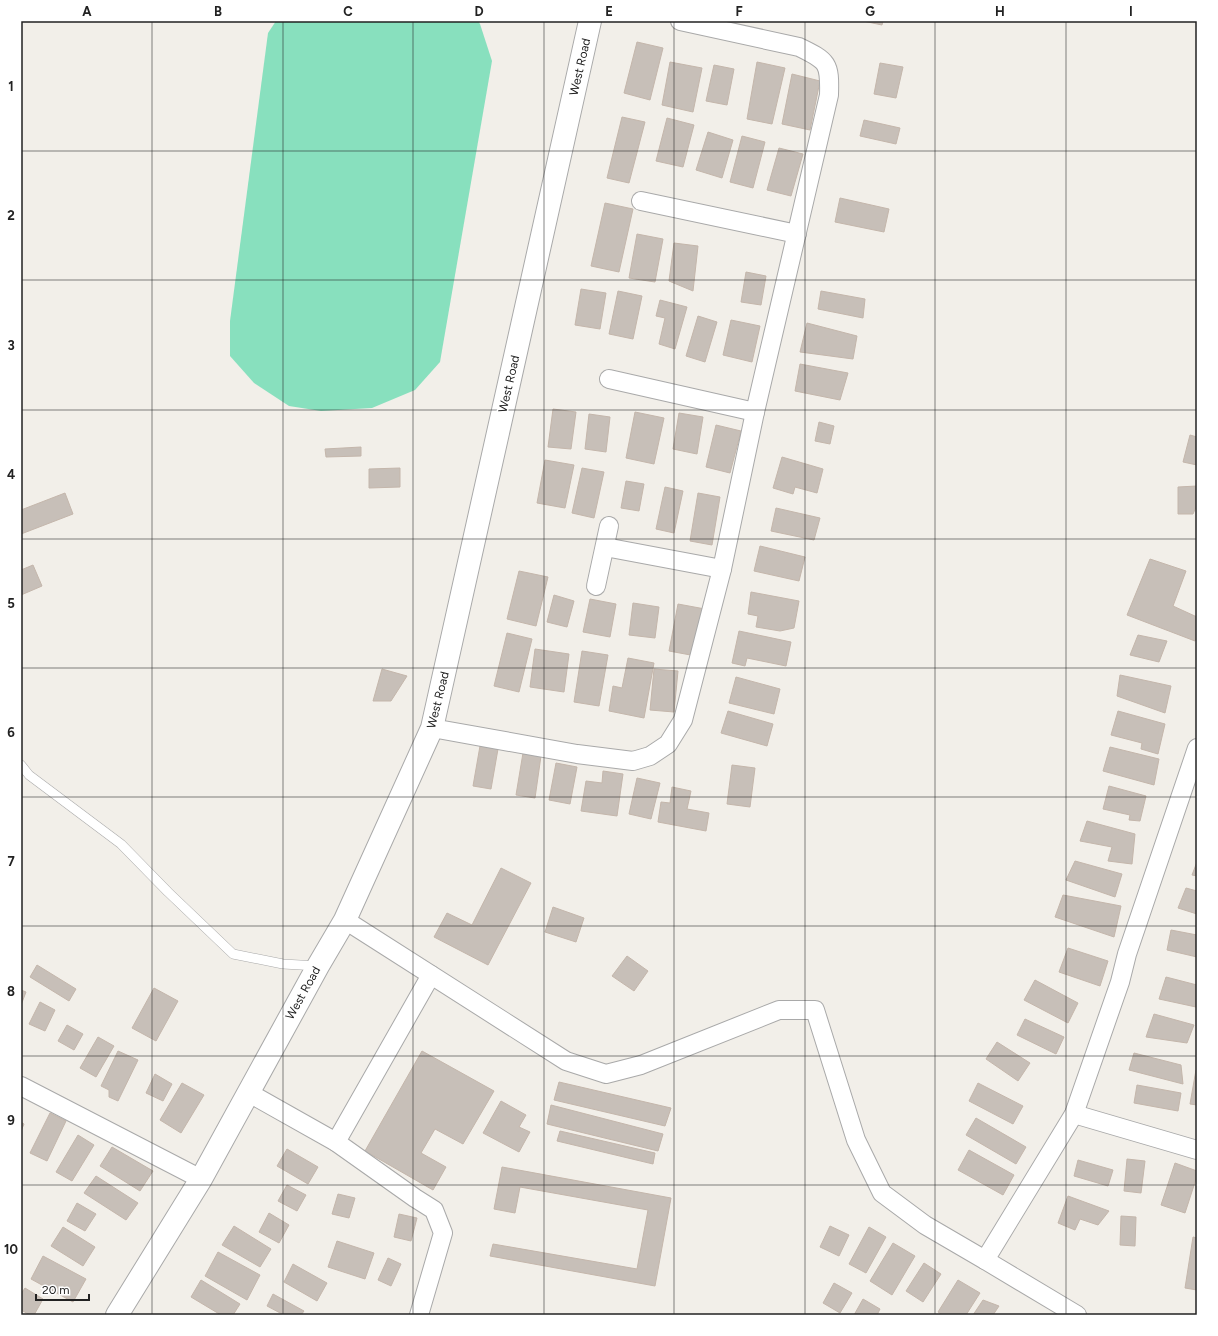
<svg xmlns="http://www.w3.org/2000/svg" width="1218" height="1336" font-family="Figtree,sans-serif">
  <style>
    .pitch { fill: #88e0be }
    .building { fill: #c7bfb8; stroke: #c4b6ab }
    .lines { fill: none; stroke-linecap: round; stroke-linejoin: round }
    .service-casing { stroke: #a9a9a9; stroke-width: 10 }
    .minor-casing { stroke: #a9a9a9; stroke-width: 20 }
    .tertiary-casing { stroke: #a9a9a9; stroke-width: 24 }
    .service { stroke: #fff; stroke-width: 9 }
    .minor { stroke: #fff; stroke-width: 18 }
    .tertiary { stroke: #fff; stroke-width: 22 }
    .grid { fill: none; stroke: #222; stroke-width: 1; stroke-opacity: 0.55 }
    .labels { text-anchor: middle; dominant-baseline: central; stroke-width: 3; stroke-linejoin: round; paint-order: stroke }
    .street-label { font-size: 12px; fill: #222; stroke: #fff }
    .neatline { fill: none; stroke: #222; stroke-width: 1.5 }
    .grid-label { font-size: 13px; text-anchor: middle; font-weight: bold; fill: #222 }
  </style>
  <rect width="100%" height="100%" fill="#f2efe9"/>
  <path class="pitch" d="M276,21H478L480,24L492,61L440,362L415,390L372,408L321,411L289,406L254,383L230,356V321L268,33Z"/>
  <g class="building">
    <path d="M863,21H883L882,25Z"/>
    <path d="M637,42L663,48L650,100L624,93Z"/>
    <path d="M670,62L702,68L693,112L662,105Z"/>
    <path d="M757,62L785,68L772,124L747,119Z"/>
    <path d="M880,63L903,67L896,98L874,94Z"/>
    <path d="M714,65L734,69L727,105L706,101Z"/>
    <path d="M792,74L820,81L810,130L782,124Z"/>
    <path d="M622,117L645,122L629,183L607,178Z"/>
    <path d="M667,118L694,125L683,167L656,161Z"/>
    <path d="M864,120L900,128L896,144L860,136Z"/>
    <path d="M708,132L733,140L722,178L696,170Z"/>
    <path d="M742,136L765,142L753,188L730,182Z"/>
    <path d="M779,148L803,154L791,196L767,190Z"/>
    <path d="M840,198L889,209L884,232L835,222Z"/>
    <path d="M605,203L633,209L619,272L591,266Z"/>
    <path d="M637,234L663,239L655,282L629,278Z"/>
    <path d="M674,243L698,246L693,291L669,281Z"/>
    <path d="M746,272L766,276L761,305L741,302Z"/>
    <path d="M581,289L606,293L600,329L575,325Z"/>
    <path d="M618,291L642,296L633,339L609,334Z"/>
    <path d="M821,291L865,299L863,318L818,309Z"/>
    <path d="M660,300L687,307L675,349L659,344L665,318L656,316Z"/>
    <path d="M698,316L717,322L705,362L686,356Z"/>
    <path d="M731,320L760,326L752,362L723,355Z"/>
    <path d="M807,323L857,336L853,359L800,352Z"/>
    <path d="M800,364L848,373L840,400L795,391Z"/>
    <path d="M553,409L576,412L571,449L548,447Z"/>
    <path d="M635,412L664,418L654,464L626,458Z"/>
    <path d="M679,413L703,417L697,454L673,449Z"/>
    <path d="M589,414L610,417L606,452L585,449Z"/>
    <path d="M819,422L834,426L830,444L815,441Z"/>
    <path d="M716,425L741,431L730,473L706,467Z"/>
    <path d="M1190,435L1197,437V465L1183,462Z"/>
    <path d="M361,447V456L326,457L325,449Z"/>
    <path d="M782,457L823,469L817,493L795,487L793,494L773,488Z"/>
    <path d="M545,460L574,465L565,508L537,503Z"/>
    <path d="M400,468V487L369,488V469Z"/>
    <path d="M582,468L604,472L594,518L572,513Z"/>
    <path d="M626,481L644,484L639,511L621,508Z"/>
    <path d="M1197,486V505L1193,514H1178V487Z"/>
    <path d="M665,487L683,491L674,533L656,529Z"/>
    <path d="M65,493L73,514L21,534V510Z"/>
    <path d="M698,493L720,497L712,545L690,541Z"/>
    <path d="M776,508L820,518L814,540L771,531Z"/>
    <path d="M760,546L805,557L799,581L754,571Z"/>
    <path d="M1150,559L1186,571L1173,606L1197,617V635L1195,641L1127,615Z"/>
    <path d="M33,565L42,586L21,595V570Z"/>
    <path d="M519,571L548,577L536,626L507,619Z"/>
    <path d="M751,592L799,601L794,628L780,631L756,627L758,616L748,614Z"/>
    <path d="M554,595L574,601L567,627L547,622Z"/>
    <path d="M590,599L616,604L610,637L583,632Z"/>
    <path d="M633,603L659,607L655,638L629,635Z"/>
    <path d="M678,604L705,609L696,656L669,651Z"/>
    <path d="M739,631L791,642L786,666L747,658L745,666L732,663Z"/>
    <path d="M507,633L532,639L519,692L494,686Z"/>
    <path d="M1138,635L1167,641L1159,662L1130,655Z"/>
    <path d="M535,649L569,654L564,692L530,687Z"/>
    <path d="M582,651L608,655L599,706L574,702Z"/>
    <path d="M628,658L654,663L644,718L609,711L613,686L622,688Z"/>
    <path d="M382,669L407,676L391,701H373Z"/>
    <path d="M654,669L678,671L674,712L650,710Z"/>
    <path d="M1120,675L1171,686L1165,713L1117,696Z"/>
    <path d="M736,677L780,689L774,714L729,703Z"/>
    <path d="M728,711L773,724L767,746L721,733Z"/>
    <path d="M1118,711L1165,724L1158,754L1141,749L1142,743L1111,735Z"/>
    <path d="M480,746L498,749L491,789L473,786Z"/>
    <path d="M1110,747L1159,759L1154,785L1103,771Z"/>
    <path d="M523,753L541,756L535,798L516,795Z"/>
    <path d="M556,763L577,767L570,804L549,800Z"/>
    <path d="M732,765L755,768L750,807L727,804Z"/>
    <path d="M603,771L623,774L617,816L581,811L586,781L602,783Z"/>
    <path d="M637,778L660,783L651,819L629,814Z"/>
    <path d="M1109,786L1146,796L1140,821L1129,820L1130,815L1103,809Z"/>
    <path d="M672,787L691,791L687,809L709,813L706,831L658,822L661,802L670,803Z"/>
    <path d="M1087,821L1135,834L1132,864L1108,861L1112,847L1080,841Z"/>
    <path d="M1075,861L1122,874L1115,897L1066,880Z"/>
    <path d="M1197,862V876L1192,875Z"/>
    <path d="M501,868L531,883L488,965L434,937L447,913L472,925Z"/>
    <path d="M1186,888L1197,891V914L1178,908Z"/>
    <path d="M1063,895L1121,906L1114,937L1055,917Z"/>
    <path d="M553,907L584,918L576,942L545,932Z"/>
    <path d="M1171,930L1197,935V957L1167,950Z"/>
    <path d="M1068,948L1108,961L1100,986L1059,972Z"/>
    <path d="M627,956L648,971L634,991L612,976Z"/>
    <path d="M37,965L76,989L69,1001L30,977Z"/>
    <path d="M1166,977L1197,985L1196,1007L1159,999Z"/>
    <path d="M1035,980L1078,1003L1068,1023L1024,1000Z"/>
    <path d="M154,988L178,1001L156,1041L132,1028Z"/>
    <path d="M21,990L26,992L21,1005Z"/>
    <path d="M40,1002L55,1010L45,1031L29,1024Z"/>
    <path d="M1154,1014L1194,1025L1187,1043L1146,1037Z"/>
    <path d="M1025,1019L1064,1037L1056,1054L1017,1035Z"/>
    <path d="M67,1025L83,1034L74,1050L58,1041Z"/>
    <path d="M98,1037L114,1046L96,1077L80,1068Z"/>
    <path d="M997,1042L1030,1063L1018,1081L986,1059Z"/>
    <path d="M118,1051L138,1060L118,1101L109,1097V1090L101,1086Z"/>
    <path d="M422,1051L494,1091L463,1144L435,1129L421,1153L446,1167L433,1190L365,1151Z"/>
    <path d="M1134,1053L1181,1065L1183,1084L1129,1070Z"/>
    <path d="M1196,1070H1197V1105L1190,1104Z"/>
    <path d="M155,1074L172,1084L163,1101L146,1093Z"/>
    <path d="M559,1082L671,1108L665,1126L554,1100Z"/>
    <path d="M182,1083L204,1095L181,1133L160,1120Z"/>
    <path d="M978,1083L1023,1106L1013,1124L969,1101Z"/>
    <path d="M1137,1085L1181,1093L1178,1111L1134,1103Z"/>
    <path d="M501,1101L526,1115L519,1127L530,1132L519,1152L483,1133Z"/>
    <path d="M551,1105L663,1134L658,1151L547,1124Z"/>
    <path d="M50,1113L66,1121L47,1161L30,1153Z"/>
    <path d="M976,1118L1026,1147L1016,1164L966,1135Z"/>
    <path d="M21,1122L24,1124L21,1131Z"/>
    <path d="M560,1131L655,1153L653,1164L557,1141Z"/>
    <path d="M78,1135L94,1145L72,1181L56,1172Z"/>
    <path d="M112,1147L153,1171L140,1191L100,1166Z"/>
    <path d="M287,1149L318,1167L308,1184L277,1166Z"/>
    <path d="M969,1150L1014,1175L1003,1195L958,1170Z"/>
    <path d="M1127,1159L1145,1161L1141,1193L1124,1191Z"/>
    <path d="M1078,1160L1113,1170L1108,1186L1074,1176Z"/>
    <path d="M1175,1163L1197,1171V1176L1185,1213L1161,1205Z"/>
    <path d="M502,1167L671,1198L655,1286L490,1256L493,1244L637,1269L648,1210L520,1187L515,1213L494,1209Z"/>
    <path d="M96,1176L138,1203L126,1220L84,1193Z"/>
    <path d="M287,1185L306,1195L297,1211L278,1201Z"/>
    <path d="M338,1194L355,1198L349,1218L332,1214Z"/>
    <path d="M1068,1196L1109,1211L1098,1225L1080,1219L1075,1230L1058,1223Z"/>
    <path d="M77,1203L96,1214L85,1231L67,1221Z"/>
    <path d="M269,1213L289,1225L279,1243L259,1232Z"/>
    <path d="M399,1214L417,1218L411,1241L394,1237Z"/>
    <path d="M1121,1216L1136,1217L1135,1246L1120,1245Z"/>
    <path d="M234,1226L271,1249L260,1267L222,1245Z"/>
    <path d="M830,1226L849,1235L839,1256L820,1247Z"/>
    <path d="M63,1227L95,1247L83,1266L51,1246Z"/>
    <path d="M869,1227L886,1237L866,1273L849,1264Z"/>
    <path d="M1193,1237L1197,1238V1290L1185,1288Z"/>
    <path d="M337,1241L374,1253L365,1279L328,1267Z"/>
    <path d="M893,1243L915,1256L892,1295L870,1281Z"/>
    <path d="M218,1252L260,1275L247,1300L205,1276Z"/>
    <path d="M43,1256L86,1279L73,1302L31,1279Z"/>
    <path d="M388,1258L401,1264L391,1286L378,1280Z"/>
    <path d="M924,1263L941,1274L923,1302L906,1291Z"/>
    <path d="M293,1264L327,1283L317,1301L284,1282Z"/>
    <path d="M201,1280L240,1304L233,1315H221L191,1297Z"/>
    <path d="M958,1280L980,1293L966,1315H943L938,1312Z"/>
    <path d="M834,1283L852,1293L840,1313L823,1303Z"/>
    <path d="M25,1288L43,1299L34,1315H30L21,1310V1294Z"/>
    <path d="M273,1294L304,1311L301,1315H284L267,1306Z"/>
    <path d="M863,1299L880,1309L877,1315H854Z"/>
    <path d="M983,1300L999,1306L993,1315H973Z"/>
  </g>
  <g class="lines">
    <g class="service-casing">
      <path id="service" d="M21,765L29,775L121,844L168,892L233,954L283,964L318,966"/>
    </g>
    <g class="minor-casing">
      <g id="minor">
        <path d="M641,201L797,234"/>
        <path d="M609,379L755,412"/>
        <path d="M605,547L722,569"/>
        <path d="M596,586L609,526"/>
        <path d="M432,728L577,754L633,761L650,756L668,744L683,720L722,569L755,412L829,95C830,63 828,61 799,47L680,21"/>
        <path d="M345,920L566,1061L606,1074L641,1065L779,1010H815L856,1140L882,1193L925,1225L985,1260"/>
        <path d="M21,1086L201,1179"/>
        <path d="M249,1093L336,1142L415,1198L434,1210L443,1233L419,1315"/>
        <path d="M1074,1114L1197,1150"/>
        <path d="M336,1142L431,975"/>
        <path d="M1077,1315L985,1260L1074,1114L1120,982L1127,954L1197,748"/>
      </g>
    </g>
    <g class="tertiary-casing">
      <path id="tertiary" d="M117,1315L201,1179L318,966L345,920L432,728L590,21"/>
    </g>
    <use href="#service" class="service"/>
    <use href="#minor" class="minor"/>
    <use href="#tertiary" class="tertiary"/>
  </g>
  <path class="grid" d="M152,21V1315M283,21V1315M413,21V1315M544,21V1315M674,21V1315M805,21V1315M935,21V1315M1066,21V1315M21,151H1197M21,280H1197M21,410H1197M21,539H1197M21,668H1197M21,797H1197M21,926H1197M21,1056H1197M21,1185H1197"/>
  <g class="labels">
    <g class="street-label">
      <text transform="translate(580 67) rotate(-77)">West Road</text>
      <text transform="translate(509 384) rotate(-77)">West Road</text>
      <text transform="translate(438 700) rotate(-76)">West Road</text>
      <text transform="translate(303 993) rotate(-61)">West Road</text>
    </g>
  </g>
  <rect width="1218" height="1336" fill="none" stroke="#ffffff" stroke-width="44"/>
  <path d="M36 1294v6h53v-6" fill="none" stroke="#222222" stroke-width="2"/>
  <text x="42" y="1294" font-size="12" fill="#222222" stroke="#ffffff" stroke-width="3" paint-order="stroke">20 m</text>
  <rect x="22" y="22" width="1174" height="1292" class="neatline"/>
  <g class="grid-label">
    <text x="87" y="16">A</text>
    <text x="218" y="16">B</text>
    <text x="348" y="16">C</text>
    <text x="479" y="16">D</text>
    <text x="609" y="16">E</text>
    <text x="739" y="16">F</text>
    <text x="870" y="16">G</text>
    <text x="1000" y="16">H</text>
    <text x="1131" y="16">I</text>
    <text x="11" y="91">1</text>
    <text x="11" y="220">2</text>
    <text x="11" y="350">3</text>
    <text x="11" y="479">4</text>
    <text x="11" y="608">5</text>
    <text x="11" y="737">6</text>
    <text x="11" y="866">7</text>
    <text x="11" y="996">8</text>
    <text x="11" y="1125">9</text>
    <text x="11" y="1254">10</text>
  </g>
</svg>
